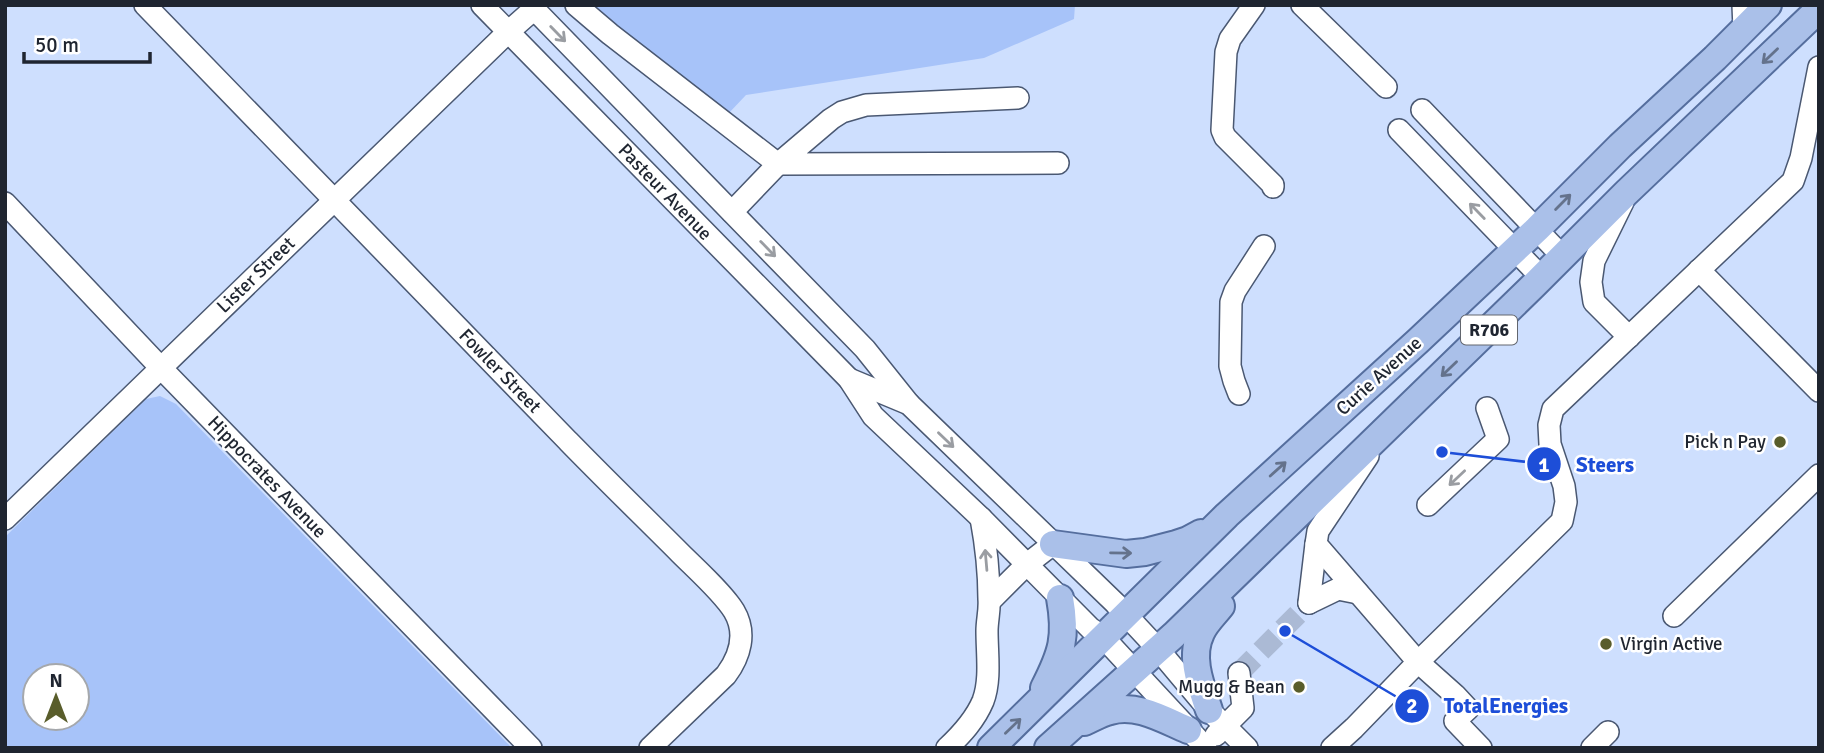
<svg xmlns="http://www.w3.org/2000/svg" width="1824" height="753" font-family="Signika,sans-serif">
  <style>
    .pitch { fill: #a7c3f9; fill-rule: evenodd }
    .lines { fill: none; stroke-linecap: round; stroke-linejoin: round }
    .minor-tunnel { stroke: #abbad5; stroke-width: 21; stroke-dasharray: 21 10; stroke-linecap: butt }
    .minor-casing { stroke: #4a5872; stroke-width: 24 }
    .major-casing { stroke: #556e9e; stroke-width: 30 }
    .minor { stroke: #fff; stroke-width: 21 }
    .major { stroke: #aac0e9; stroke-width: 26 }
    .oneway { stroke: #9a9da2 }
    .oneway2 { stroke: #64728c }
    .poi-dot { fill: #595d2b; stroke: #fff; stroke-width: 2.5 }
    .labels { text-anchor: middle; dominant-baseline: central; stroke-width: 5; stroke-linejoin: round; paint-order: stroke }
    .shield { fill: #fff; stroke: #62666e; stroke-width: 2 }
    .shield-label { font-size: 18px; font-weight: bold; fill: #1f2530 }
    .street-label { font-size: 19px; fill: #1f2530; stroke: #fff }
    .poi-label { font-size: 19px; fill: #1f2530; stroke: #fff; text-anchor: end }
    .leader { fill: none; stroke: #1d4ed8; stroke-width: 2.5 }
    .callout-dot { fill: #1d4ed8; stroke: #fff; stroke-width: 2.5 }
    .mark-label { font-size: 21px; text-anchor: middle; font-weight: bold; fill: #fff }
    .callout-label { font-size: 21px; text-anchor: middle; font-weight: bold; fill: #1d4ed8; stroke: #fff; stroke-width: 5; stroke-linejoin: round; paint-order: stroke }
  </style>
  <rect width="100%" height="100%" fill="#cedffe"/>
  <g class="pitch">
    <path d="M591,5H1075L1074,19L984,58L746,95L728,114Z"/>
    <path d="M160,396L176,404L512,748H5V537L146,399ZM35,676H77V718H35Z"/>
  </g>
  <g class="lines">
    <path class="minor-tunnel" d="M1239,673L1309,603"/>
    <g class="minor-casing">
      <g id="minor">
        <path d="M145,5C286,151 427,296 568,441C605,479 643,516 680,553C696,569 723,593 734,611C747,633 740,656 726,675L650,748"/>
        <path d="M482,5L849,379L873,416L981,518L1090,628L1103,637L1206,748"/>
        <path d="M576,5L610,34L778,164L732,212"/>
        <path d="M1254,5L1230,39L1226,52L1222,130L1225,137L1273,185V187"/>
        <path d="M1302,5L1386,87"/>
        <path d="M1743,5L1744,29"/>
        <path d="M1018,98L866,105L842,112L831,119L778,164L1058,163"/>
        <path d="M1422,110L1563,257"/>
        <path d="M1399,130L1542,278"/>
        <path d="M1623,202L1594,261L1591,282L1594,302L1629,337"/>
        <path d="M5,203L161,368L531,748"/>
        <path d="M1699,270L1819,391"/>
        <path d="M849,379L909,404L1115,603L1157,648L1209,710L1247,748"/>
        <path d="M1239,394L1234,381L1230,366L1231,302L1235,291L1264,246"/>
        <path d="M1368,456L1318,531L1316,544L1418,662L1455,695L1468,709L1455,721L1481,748"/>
        <path d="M1428,505L1498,439L1487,408"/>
        <path d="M5,519L508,32L533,10L537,12L865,349L909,404"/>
        <path d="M990,601L1026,565L1053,544"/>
        <path d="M1309,603L1316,544"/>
        <path d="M1309,603L1338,589L1358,593"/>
        <path d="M1674,616L1819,475"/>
        <path d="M1216,735L1243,708L1239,673"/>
        <path d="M947,748C962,734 975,720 983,701C991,680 987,654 987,631C987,620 990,610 989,599C989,572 986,545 981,518"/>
        <path d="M1332,748L1354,728L1418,662L1562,521L1566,502L1564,486L1550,444L1549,425L1553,409L1793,181L1801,158L1819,67"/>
        <path d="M1592,748L1608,732"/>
      </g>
    </g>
    <g class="major-casing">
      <g id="major">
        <path d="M1053,544L1126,554L1145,552L1176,544L1188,540L1201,533"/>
        <path d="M1044,688C1062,653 1067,637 1060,598"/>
        <path d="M1209,710C1201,686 1189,657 1201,633C1205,623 1214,615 1221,606"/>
        <path d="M1084,722C1093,718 1101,713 1110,711C1137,703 1164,720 1188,730"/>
        <path d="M991,748L1227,515L1418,341L1537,229L1620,146L1715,58L1768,5"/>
        <path d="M1048,748L1174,635L1534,285L1626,193L1819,9"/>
      </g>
    </g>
    <use href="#minor" class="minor"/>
    <use href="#major" class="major"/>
  </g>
  <defs><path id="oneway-shaft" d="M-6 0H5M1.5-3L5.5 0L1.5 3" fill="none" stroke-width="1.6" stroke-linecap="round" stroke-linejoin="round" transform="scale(1.75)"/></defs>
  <g class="oneway">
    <use href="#oneway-shaft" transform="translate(558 34) rotate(46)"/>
    <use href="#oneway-shaft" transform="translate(1477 211) rotate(-134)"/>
    <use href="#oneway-shaft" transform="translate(768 249) rotate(46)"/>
    <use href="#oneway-shaft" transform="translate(946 440) rotate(44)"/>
    <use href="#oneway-shaft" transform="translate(1457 478) rotate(137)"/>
    <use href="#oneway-shaft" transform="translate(986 560) rotate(-95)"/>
  </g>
  <g class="oneway2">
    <use href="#oneway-shaft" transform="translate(1770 56) rotate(136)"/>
    <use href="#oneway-shaft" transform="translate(1563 202) rotate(-45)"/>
    <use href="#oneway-shaft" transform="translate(1449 369) rotate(136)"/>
    <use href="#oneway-shaft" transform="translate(1278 469) rotate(-42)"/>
    <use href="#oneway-shaft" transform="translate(1121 553) rotate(1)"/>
    <use href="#oneway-shaft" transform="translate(1013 726) rotate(-44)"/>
  </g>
  <g class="poi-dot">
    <circle cx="1780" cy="442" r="7"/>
    <circle cx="1606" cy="644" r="7"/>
    <circle cx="1299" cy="687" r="7"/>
  </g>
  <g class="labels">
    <rect class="shield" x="1461" y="315.5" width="56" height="29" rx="5"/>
    <g class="shield-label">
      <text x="1489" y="330">R706</text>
    </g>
    <g class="street-label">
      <text transform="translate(665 192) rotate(46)">Pasteur Avenue</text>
      <text transform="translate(256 275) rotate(-44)">Lister Street</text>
      <text transform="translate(500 371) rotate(46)">Fowler Street</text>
      <text transform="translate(1379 376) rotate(-42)">Curie Avenue</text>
      <text transform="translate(267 477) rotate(46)">Hippocrates Avenue</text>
    </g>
    <g class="poi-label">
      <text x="1766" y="442">Pick n Pay</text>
      <text x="1620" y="644" text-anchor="start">Virgin Active</text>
      <text x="1285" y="687">Mugg &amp; Bean</text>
    </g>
  </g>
  <path class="leader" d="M1442 452L1544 464M1285 631L1412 706"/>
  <g class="callout-dot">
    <circle cx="1442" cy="452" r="7"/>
    <circle cx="1285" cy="631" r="7"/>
    <circle cx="1544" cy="464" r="18"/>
    <circle cx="1412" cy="706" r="18"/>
  </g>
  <g class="mark-label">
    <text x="1544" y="472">1</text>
    <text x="1412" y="713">2</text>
  </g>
  <g class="callout-label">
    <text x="1605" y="472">Steers</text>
    <text x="1506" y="713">TotalEnergies</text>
  </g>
  <rect width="1824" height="753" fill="none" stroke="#1f2530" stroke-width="14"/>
  <g transform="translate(56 697)"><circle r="33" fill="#ffffff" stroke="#a5a8ac" stroke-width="2"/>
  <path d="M0-5L12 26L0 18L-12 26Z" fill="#595d2b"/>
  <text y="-10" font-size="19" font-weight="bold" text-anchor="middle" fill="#1f2530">N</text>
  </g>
  <path d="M24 52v10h126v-10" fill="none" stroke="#1f2530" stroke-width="3.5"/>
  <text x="35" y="52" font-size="21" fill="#1f2530" stroke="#ffffff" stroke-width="5" paint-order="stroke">50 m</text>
</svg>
